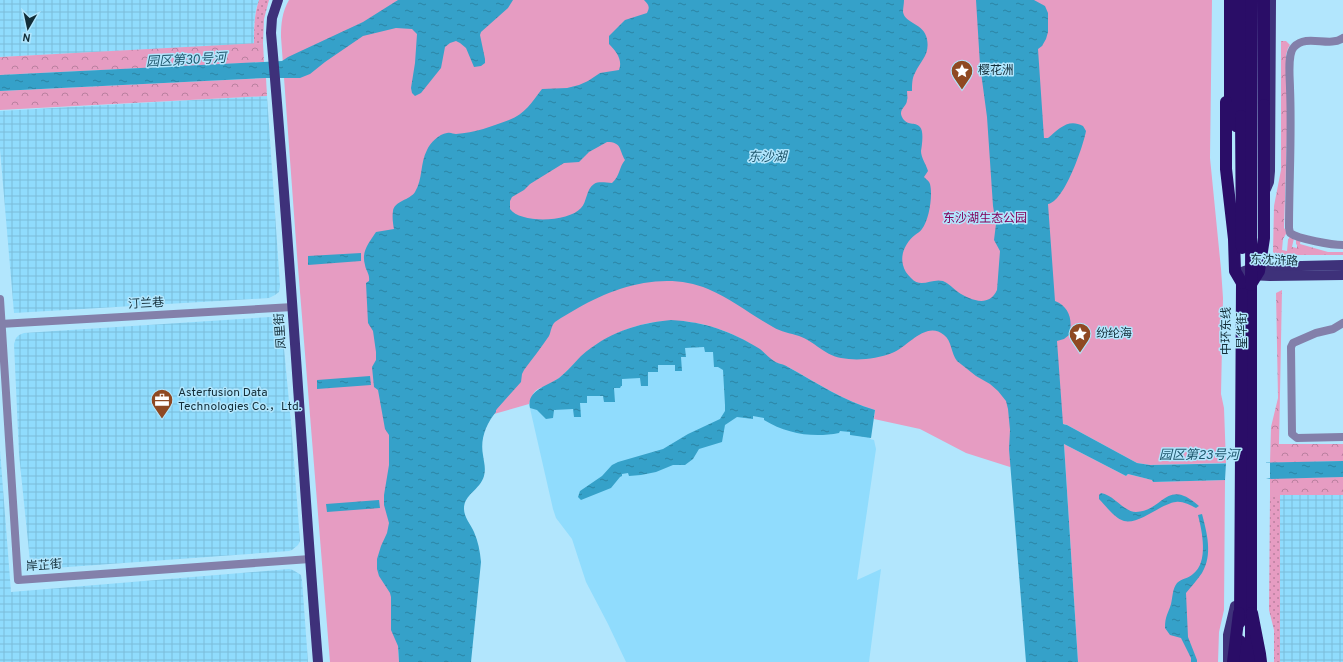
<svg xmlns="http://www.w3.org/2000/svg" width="1343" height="662" font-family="Overpass,'Noto Sans SC',sans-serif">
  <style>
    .built { fill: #90dcfd }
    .industrial { fill: url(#industrial-grid) }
    .grass { fill: url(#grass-dots) }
    .forest { fill: url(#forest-crowns) }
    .park { fill: #e69cc2 }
    .water { fill: url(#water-ripples); fill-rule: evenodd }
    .pier { fill: #b2e6fd }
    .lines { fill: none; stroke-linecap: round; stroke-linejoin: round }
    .minor { stroke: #8380aa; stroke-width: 8 }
    .major { stroke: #3e317a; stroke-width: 10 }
    .highway { stroke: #2a0d67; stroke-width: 12 }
    .highway-bridge { stroke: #2a0d67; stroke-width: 12 }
    .labels { text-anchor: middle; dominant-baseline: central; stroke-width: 3; stroke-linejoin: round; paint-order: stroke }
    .poi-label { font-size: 12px; fill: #122d38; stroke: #b2e6fd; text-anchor: start }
    .park-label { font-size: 12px; fill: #830159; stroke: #b2e6fd }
    .street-label { font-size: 12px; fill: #122d38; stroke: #b2e6fd }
    .water-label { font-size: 13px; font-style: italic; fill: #20586e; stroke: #b2e6fd }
  </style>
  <defs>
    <pattern id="industrial-grid" width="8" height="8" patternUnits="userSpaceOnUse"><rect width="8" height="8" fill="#90dcfd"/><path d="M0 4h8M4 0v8" fill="none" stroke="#7bbdda"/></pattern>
    <pattern id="grass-dots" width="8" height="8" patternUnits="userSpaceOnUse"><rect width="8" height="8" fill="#e69cc2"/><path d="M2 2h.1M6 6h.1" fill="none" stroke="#b9809f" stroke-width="1.8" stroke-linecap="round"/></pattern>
    <pattern id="forest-crowns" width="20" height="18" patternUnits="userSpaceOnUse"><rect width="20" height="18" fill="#e69cc2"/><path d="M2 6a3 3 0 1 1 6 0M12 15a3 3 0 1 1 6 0" fill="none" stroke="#b9809f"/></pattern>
    <pattern id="water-ripples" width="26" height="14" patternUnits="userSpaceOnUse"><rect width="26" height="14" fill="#35a1c9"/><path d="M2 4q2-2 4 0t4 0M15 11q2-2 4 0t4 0" fill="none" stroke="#2b84a4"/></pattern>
  </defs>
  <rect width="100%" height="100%" fill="#b2e6fd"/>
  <path class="built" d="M671,320L875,410L870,439L874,440L876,449L857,580L881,569L869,662H626L608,624L586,582L572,539L556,518L553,509L529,404Z"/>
  <g class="industrial">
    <path d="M0,0H259L256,9L254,25V44L0,57Z"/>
    <path d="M267,96L280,286L279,292L275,295L269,298L14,313L0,149V111Z"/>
    <path d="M270,317L277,320L282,327L292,434L300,541L298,545L292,550L289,551L40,569L34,567L30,561L19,454L14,344L16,338L19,335L24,333Z"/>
    <path d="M0,450L11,592L289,569L293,570L301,575L302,580L308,662H0Z"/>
    <rect x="1280" y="495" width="63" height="167"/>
  </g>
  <g class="grass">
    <path d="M259,0H269L264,19L263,43L254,44C254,29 254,15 259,0Z"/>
    <path d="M1270,495H1280V662H1274V630L1269,610Z"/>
  </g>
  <g class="forest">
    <path d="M1281,41H1286L1290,45L1288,48L1286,55L1288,103L1284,228L1287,232L1283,239L1282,250L1287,251L1288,240L1290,236L1294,238L1292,247L1297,248V245L1296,244V239H1301L1300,244L1328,252H1343V255H1276L1273,252L1274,206L1281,170Z"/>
    <path d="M263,43L264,62L0,75V57Z"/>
    <path d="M266,78L267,96L0,110V91Z"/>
    <path d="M1282,290L1279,444H1343V461L1270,463L1271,427L1278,398L1276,293Z"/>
    <path d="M1343,477V495H1270V478Z"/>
  </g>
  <g class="park">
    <path d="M289,0H1212L1210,158L1221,269L1223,298L1221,394L1224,408L1226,463L1150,465L1137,463L1067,425L1064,424L1010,467L966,453L920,429L874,419L875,410C844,401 817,383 788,367C784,365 779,364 774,362C769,359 765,353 760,350C727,327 688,316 649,323C619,329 594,343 573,365C567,371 560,378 552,383C538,390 535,386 529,404L494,414L489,420L398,647L399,662H330L297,255L281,37C281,24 282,12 289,0Z"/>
    <path d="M1064,444L1126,476L1128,474L1152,480L1153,482L1225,480L1224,610L1219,632L1218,662H1078Z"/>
  </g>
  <g class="water">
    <path d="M398,0H513L508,8L481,32L480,35L485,59V63L481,66L474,67L466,48L460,43L456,41L450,43L445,47L441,68L421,93L415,96L412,93L411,88L415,63L417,34L412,29L396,28L363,36L325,62L310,74L300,78H266L0,91V75L282,61L288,57L363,22Z"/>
    <path d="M644,0H904C904,4 903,8 903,12C905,24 924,23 927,39C930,55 921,60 915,73C912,78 912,85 912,91H907C907,94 908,98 907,100C907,107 898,109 902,117C907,127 915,121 920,127C924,131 922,145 921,151C921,158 926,164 928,171L924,177C927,180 929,181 930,184C933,196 929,220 922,229C920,232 917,233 915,235C906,242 900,254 903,265C904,270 907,274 911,278C921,289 931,278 943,281C948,283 953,288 958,292C970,300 989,308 997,290L1000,251L994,240L996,224L993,206L987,117L980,65L976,0H1034L1045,6L1048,13V32L1046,39L1042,46L1038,49L1044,138H1048C1059,129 1068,118 1083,126L1086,131C1083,147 1064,202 1048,204L1055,301C1070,307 1073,321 1069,335L1064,339L1057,341L1063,424L1067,425L1137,463L1150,465L1343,461V477L1153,482L1152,480L1128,474L1126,476L1064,444L1078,662H1026L1009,449L1010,430L1008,409L1006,401L998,391L990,384L976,376L957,361C951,354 952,341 944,335C926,320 908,347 892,353C877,359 857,361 841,358C822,354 816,342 799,336C790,333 781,332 773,327C751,315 732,299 708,289C666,271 616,286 578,308C571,312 562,317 555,322C551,326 551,332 549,336C541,348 532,359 524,370L522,374L521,382L496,410V412C486,424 480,439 483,455C484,463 486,468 484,476C480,490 464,494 464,509C464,517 471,525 474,532C478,541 480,551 481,562L471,662H399L398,646L391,630V597L390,593L379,576L377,569V559L381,546L387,533L389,523L384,505V495L389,465V435L385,429L378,390L374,387L372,367L376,360V352L373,331L368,323L366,283L369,281C370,274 366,271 365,265C361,251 369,243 376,232L394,229C393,224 392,217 393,211C394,201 410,200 415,192C423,179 420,163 427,150C430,143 439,134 447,133C451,132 453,134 456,134C474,133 493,126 509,120C525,114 532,102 542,89L567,88L579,85L588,81L600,73L619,70C623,60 616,51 609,44V36L625,20L647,13C650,7 649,5 644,0ZM607,142C622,142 619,150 625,160C619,167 620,176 612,183C606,183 599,181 594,184C586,189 587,202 581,208C569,222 521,224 510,209V201L512,197L524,190L530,184L564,163L579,162L589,152Z"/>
    <path d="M361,253V261L308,265V256Z"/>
    <path d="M671,320C705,322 731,331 760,349C765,353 769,358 774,361C778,364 784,364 788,367C817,383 844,401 875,410L871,438L850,435V432L840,431L839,433C813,438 787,434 764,420V418L753,416V419L737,417L725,425L722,442L699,449L693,459L685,465H673L656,472L641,475L629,476L628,473L622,474V476L620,477L611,488L581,500L578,497L580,491L602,476L612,465L618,462L663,449L688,434L720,419L725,411V405L723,370L718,367H714L713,352H705L704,347L685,348L686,357H681L682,371H675V365H658V372H648V386H641L640,378L622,379V386H621L620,388H614L615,402H604L603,396H587V403H580L581,417H574L573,409L554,410L553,418L546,419L537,410L530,408C526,390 548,386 559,378C568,371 574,363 581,356C607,333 637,323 671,320Z"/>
    <path d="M370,376L371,385L317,389V380Z"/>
    <path d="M1101,493C1114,495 1124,512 1136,512C1164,511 1166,477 1199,506L1196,508C1190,505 1182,501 1176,502C1162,503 1139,525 1124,521C1114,518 1106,506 1099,499V495Z"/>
    <path d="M379,500L380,508L327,512L326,504Z"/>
    <path d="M1202,514C1207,533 1213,555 1202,573C1197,580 1191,587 1186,593L1188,637L1197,660V662H1191V658L1181,638L1170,635L1165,628C1165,616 1168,614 1171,604C1173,596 1172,590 1177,583C1182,578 1188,579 1193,574C1209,562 1202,531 1198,515Z"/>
  </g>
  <path class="pier" d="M1233,461H1266V463H1270V478L1266,479V480L1233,482V480H1225L1226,463H1233Z"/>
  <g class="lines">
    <g class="minor">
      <path d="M1343,38C1329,48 1307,33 1294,47C1287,54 1290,78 1290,88C1292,135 1289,182 1289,228L1290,233C1298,239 1332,245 1343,245"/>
      <path d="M0,299L18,580L310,559"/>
      <path d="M1343,323L1333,329L1316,333L1293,343L1291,347L1292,434L1297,438L1343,437"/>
      <path d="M0,324L293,307"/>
    </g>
    <g class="major">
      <path d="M278,0L272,18L271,33C290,242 301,452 318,662"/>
      <path d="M1266,189L1269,182L1270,171L1271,0"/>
      <path d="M1239,273L1256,267L1343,265"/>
      <path d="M1250,275L1270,276L1343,275"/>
      <path d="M1228,662V635L1235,606"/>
    </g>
    <g class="highway">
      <path d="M1230,0V109L1236,126"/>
      <path d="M1241,0V116"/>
      <path d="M1264,0V105"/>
      <path d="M1251,285V662"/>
      <path d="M1240,622L1242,283"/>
      <path d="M1240,641V662"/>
    </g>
    <g class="highway-bridge">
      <path d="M1226,102V169L1234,239L1235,271L1242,283"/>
      <path d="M1241,116L1242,248"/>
      <path d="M1251,284L1259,271L1264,238V105"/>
      <path d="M1251,285L1252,0"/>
      <path d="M1252,613L1260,654L1261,662"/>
      <path d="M1233,662L1239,613"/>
    </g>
  </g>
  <defs>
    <g id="sight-pin" transform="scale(1.15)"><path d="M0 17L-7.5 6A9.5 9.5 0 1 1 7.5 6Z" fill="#8f4922" stroke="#b2e6fd"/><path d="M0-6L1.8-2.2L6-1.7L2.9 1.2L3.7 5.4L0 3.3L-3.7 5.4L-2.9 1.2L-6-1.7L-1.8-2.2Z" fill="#fff"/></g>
    <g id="office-pin" transform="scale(1.15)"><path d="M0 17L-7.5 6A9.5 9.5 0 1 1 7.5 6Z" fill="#8f4922" stroke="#b2e6fd"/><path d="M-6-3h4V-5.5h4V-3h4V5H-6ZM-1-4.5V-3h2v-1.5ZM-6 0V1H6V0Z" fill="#fff"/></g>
  </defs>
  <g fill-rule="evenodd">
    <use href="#sight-pin" x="962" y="71"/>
    <use href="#sight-pin" x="1080" y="334"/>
    <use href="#office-pin" x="162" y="400"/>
  </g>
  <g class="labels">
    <g class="poi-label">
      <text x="978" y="71">樱花洲</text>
      <text x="1096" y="334">纷纶海</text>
      <text x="178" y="393">Asterfusion Data<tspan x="178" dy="14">Technologies Co.，Ltd.</tspan></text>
    </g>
    <g class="park-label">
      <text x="985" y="219">东沙湖生态公园</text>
    </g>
    <g class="street-label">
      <text transform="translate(1274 261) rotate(2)">东沈浒路</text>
      <text transform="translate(146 304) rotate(-3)">汀兰巷</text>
      <text transform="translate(281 331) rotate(-94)">凤里街</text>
      <text transform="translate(1227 331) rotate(-90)">中环东线</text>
      <text transform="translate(1243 331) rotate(-90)">星华街</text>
      <text transform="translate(44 566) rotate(-4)">岸芷街</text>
    </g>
    <g class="water-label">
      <text transform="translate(186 61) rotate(-3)">园区第30号河</text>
      <text x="767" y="158">东沙湖</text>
      <text x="1199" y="456">园区第23号河</text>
    </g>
  </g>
  <g transform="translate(28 28) rotate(189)" stroke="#b2e6fd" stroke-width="3" paint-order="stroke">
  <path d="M0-3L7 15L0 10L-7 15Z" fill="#122d38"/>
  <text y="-6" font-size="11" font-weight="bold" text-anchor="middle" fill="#122d38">N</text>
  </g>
</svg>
